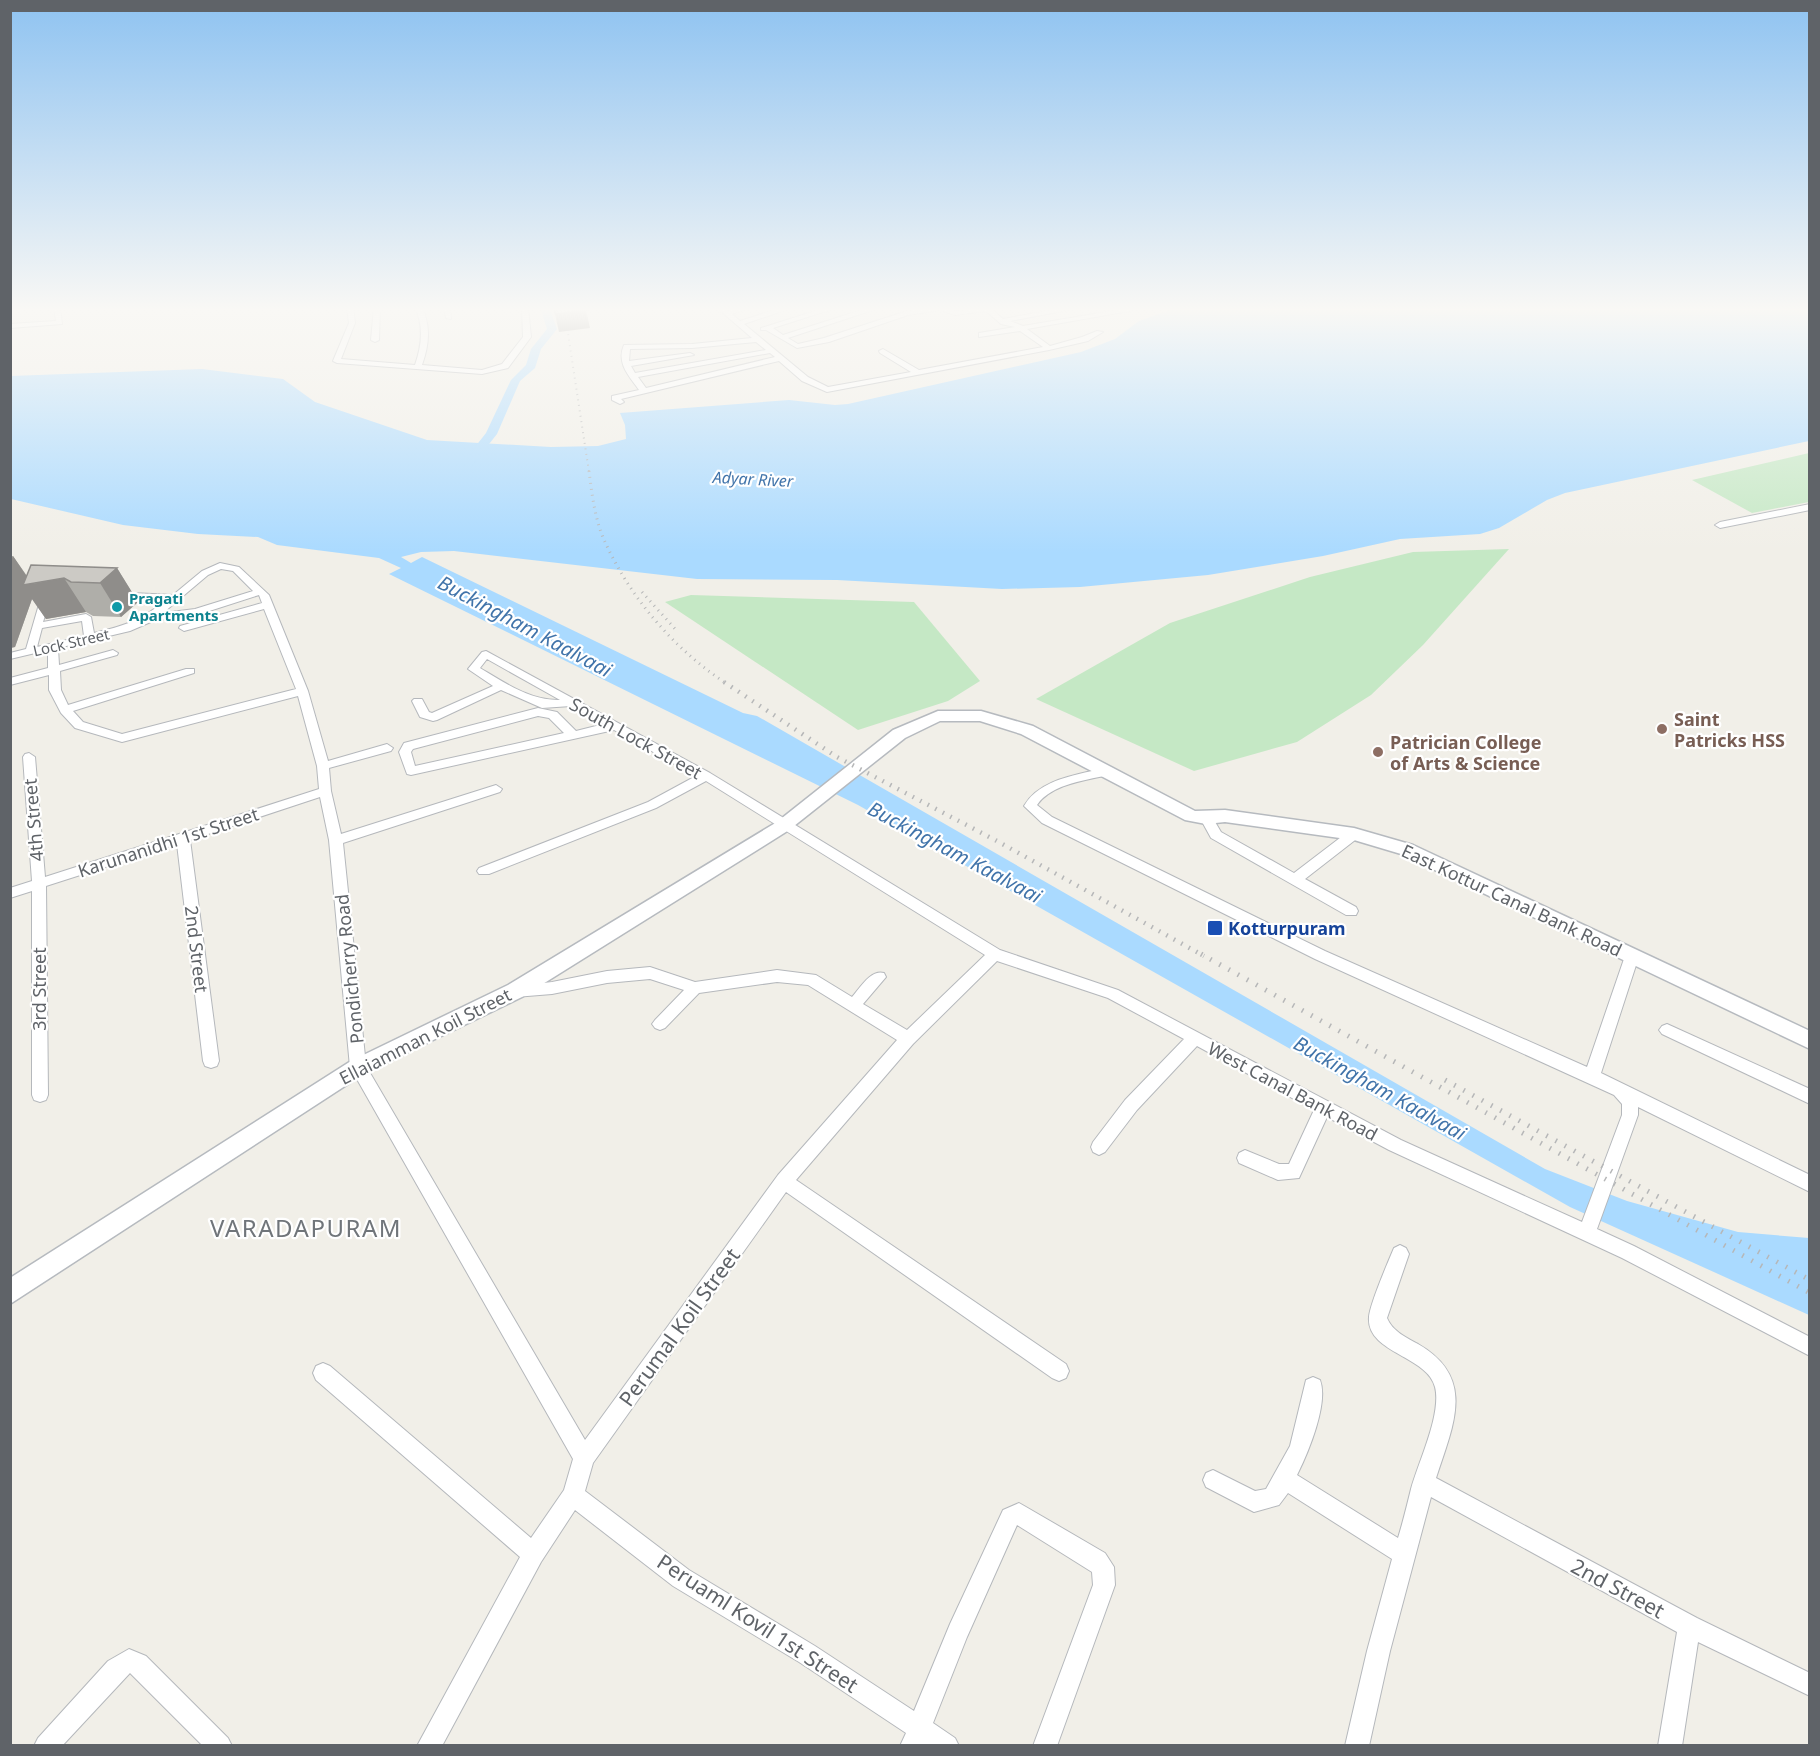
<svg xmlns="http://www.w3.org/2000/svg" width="1820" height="1756" font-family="'Noto Sans',sans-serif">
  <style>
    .green { fill: #c5e8c5 }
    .water { fill: #aadaff }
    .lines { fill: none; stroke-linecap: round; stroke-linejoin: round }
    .canal { fill: #aadaff; fill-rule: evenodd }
    .street-casing { stroke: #b5b8bc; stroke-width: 2 }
    .secondary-casing { stroke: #b6babf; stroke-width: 3 }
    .street { fill: #fff; fill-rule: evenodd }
    .secondary { fill: #fff; fill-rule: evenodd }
    .rail-far3 { stroke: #b6b7b8; stroke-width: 2; stroke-dasharray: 1 4.5; stroke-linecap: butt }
    .rail-far2 { stroke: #b6b7b8; stroke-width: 3; stroke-dasharray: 1 5; stroke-linecap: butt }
    .rail-far1 { stroke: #b6b7b8; stroke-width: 4.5; stroke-dasharray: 1.5 7; stroke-linecap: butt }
    .rail { stroke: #b6b7b8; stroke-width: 5; stroke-dasharray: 1.5 9; stroke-linecap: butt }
    .wall { fill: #afaea9 }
    .shaded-wall { fill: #8f8d8a }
    .building { fill: #cccac5; stroke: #8f8d8a; stroke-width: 1.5 }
    .culture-dot { fill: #0f9aa8; stroke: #fff; stroke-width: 2 }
    .education-dot { fill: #8d6e63; stroke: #fff; stroke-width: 2 }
    .transit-dot { fill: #1a4fb4; stroke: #fff; stroke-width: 2 }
    .labels { text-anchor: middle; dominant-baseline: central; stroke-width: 4.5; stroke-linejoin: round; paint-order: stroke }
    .far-culture-label { font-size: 15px; font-weight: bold; fill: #0d838f; stroke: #fff; text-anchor: start }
    .far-street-label { font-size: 15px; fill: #5f6368; stroke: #fff }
    .far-water-label { font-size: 16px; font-style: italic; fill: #4174aa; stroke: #fff }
    .education-label { font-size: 18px; font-weight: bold; fill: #785e54; stroke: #fff; text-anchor: start }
    .street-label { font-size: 18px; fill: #5f6368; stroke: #fff }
    .transit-label { font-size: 18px; font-weight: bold; fill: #164399; stroke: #fff; text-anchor: start }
    .water-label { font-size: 20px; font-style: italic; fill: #4174aa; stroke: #fff }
    .near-street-label { font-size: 21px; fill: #5f6368; stroke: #fff }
    .near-neighbourhood-label { font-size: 24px; letter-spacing: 1.5px; fill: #70757a; stroke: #fff }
  </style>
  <rect width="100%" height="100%" fill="#f1efe8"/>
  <g class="green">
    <path d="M1809,453V502L1752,513L1692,480Z"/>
    <path d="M1509,549L1423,645L1371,695L1297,742L1194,771L1036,699L1170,623L1310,577L1413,552Z"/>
    <path d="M691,595L914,602L980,681L948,701L858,730L665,602Z"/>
  </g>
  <path class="water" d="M1179,307H1809V441L1565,493L1547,500L1499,528L1480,534L1400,539L1323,556L1208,575L1080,587L1002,589L837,580L697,579L454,551L421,552L401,557L411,563L422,557L743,713L757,716L1545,1169L1627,1201L1738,1232L1809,1238V1315L1570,1207L858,805L389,574L401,568L379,558L277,545L258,537L198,534L123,525L11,499V376L202,369L283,379L315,402L427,440L551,447L598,446L626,439L625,425L620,413L789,400L835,405L848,404L1081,352L1115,339L1139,321Z"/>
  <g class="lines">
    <path class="canal" d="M540,307H549L557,329L541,349L535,368L520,381L497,434L474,463H466L464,461L486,433L511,380L526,365L531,349L547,329Z"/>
    <g class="street-casing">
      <g id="street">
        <path d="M54,307H60L62,324L10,328V324L56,321Z"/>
        <path d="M347,307H353L355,323L341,359L415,365C422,345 424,326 415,307H422C431,327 429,345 422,365L482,370L502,364L523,337L522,307H528L531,337L508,368L482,374L337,363L333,361L349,323Z"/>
        <path d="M374,307H380L379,340L375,342L371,340Z"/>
        <path d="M444,307H450L451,319L446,318Z"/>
        <path d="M716,307H723L728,311L740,307H751L732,314L740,321L783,307H794L744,324L808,377L828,387L911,372L880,353L879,351L883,349L919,370L1043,347L1020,331L979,337V333L1015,327L1001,324L986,311L955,315L940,310L908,315L829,342L797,348L766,330H761V328L828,307H839L773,328L783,335L871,307H882L788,338L798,344L824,338L907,311L932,307H945L956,311L989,307L1003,319L1068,307H1084L1010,321L1023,326L1135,307H1152L1027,329L1050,346L1082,337L1097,331L1103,332L1088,341L1049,350L827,392L802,381L779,361L621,399L624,402L620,404L612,400V396L639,390C629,376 616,363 624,345L692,344L752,338ZM756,342L766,350L635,373L631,366L694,355L690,353L629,361L630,349L692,348ZM770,353L775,357L646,388L638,377Z"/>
        <path d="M1810,504V510L1720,528L1715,525L1720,522Z"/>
        <path d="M220,563L239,567L269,595L308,691L328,761L387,744L393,748L391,751L329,768L331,791L341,834L496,785L502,789L500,792L343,843L366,1066L585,1440L778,1175L897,1040L808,985L777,982L699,993L665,1028L660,1030L655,1028L652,1024L655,1020L684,990L650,979L607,983L552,994L515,997L510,995L508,991L510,987L552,982L607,971L650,967L695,982L777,970L816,975L852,997C860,988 871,969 884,973L886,977L863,1004L907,1030L985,955L706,781L656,808L489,874H479L477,871L479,868L648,802L696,776L614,730L411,775L407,774L399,752L404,743L538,708L557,712L576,731L604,724L571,706L542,708L501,690L437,720L433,721L420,717L412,701L414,699H422L429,712L432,713L493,686L468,669L482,652L486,651L710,773L1000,950L1118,990L1401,1140L1582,1222L1622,1115V1104L1614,1095L1315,959L1042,823L1024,806C1040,778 1079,775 1108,767L1112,768L1114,771L1112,774C1089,780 1052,783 1037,805L1052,817L1325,951L1587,1067L1625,956L1627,952H1637L1639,956L1601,1073L1810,1175V1192L1638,1107V1115L1597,1229L1634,1246L1810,1337V1356L1622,1258L1389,1150L1327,1117L1299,1178L1278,1180L1239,1163L1237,1158L1239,1153L1245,1150L1279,1164H1289L1314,1110L1197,1046L1137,1110L1105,1152L1099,1155L1093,1152L1091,1147L1093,1142L1125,1100L1184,1039L1108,998L997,961L913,1044L796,1180L1066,1364L1069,1371L1066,1378L1059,1381L1052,1378L786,1192L593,1463L585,1491L689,1570L815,1646L914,1711L950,1624L1003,1510L1019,1503L1026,1507L1105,1553L1114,1567L1115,1585L1057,1746H1033L1093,1585L1092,1572L1017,1525L967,1637L933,1723L955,1738L959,1746H900L906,1733L799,1662L673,1586L575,1510L541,1562L442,1746H417L520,1557L316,1380L313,1373L316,1366L323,1363L330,1366L531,1538L564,1490L573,1459L350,1067L329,840L320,797L190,840L219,1061L217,1066L211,1068L205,1066L203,1061L177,844L46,886L48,1095L46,1100L40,1102L34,1100L32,1095V891L10,898V888L32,881L23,757L25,754L29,753L35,757L45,877L319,789L317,766L298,696L122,742L75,728L61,713L49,690V675L10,685V678L48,668V650L10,659V653L26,649L42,594H50L51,596L43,622L86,614L91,617L94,633C124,626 142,620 166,600L115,597L111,596V592L173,595L202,571ZM221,569L233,571L253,591L195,609L163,613L208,575ZM259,595L262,603L180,626L179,628L184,631L264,609L296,689L122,734L83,722L73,711L194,673V669H186L68,705L61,690L60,671L117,655L118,653L113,650L59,665L58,648L130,631L153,621L200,614ZM82,621L84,636L37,647L42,628ZM487,659L560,700C531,701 505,683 480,668ZM538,716L549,718L564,733L415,766L411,752L413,749Z"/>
        <path d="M1206,814L1211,815L1221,832L1294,873L1349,831H1359L1360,834L1359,837L1305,879L1356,907L1358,911L1356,915H1346L1211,838L1200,818Z"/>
        <path d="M1667,1024L1810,1089V1104L1662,1034L1659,1030L1662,1026Z"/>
        <path d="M1400,1245L1406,1248L1409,1254L1387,1318C1392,1331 1407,1338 1418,1344C1477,1378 1453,1425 1436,1478L1697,1618L1810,1673V1696L1698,1642L1682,1746H1658L1677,1632L1431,1497L1390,1651L1369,1746H1345L1367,1651L1392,1559L1288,1493L1279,1505L1254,1512L1206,1487L1203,1480L1206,1473L1213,1470L1255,1491L1266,1489L1290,1446L1306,1380L1313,1377L1320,1380C1329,1403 1308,1453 1297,1475L1398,1538C1403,1522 1407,1505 1411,1489C1418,1463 1442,1414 1435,1387C1428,1356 1366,1353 1369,1317C1370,1304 1388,1262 1394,1248Z"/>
        <path d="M129,1649L146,1656L228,1738L232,1746H203L130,1673L62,1746H34L38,1738L108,1661Z"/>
      </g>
    </g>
    <g class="secondary-casing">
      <path id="secondary" d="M938,711H981L1033,726L1195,811L1225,810L1354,828L1413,845L1810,1031V1049L1401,854L1354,840L1225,822L1206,824L1185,820L1021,734L980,721H940L905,738L789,830L522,997L365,1073L10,1304V1278L351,1061L508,985L777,822L893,730Z"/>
    </g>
    <use href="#street" class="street"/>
    <use href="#secondary" class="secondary"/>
    <path class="rail-far3" d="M564,307L589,472"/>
    <g class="rail-far2">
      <path d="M589,471C592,495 595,520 605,542C631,599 675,650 727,684"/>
      <path d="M642,592L676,630"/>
    </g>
    <path class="rail-far1" d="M724,682L837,757L997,841L1204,956"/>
    <g class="rail">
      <path d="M1201,954L1810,1293"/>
      <path d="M1445,1080L1810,1280"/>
    </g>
  </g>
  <path class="wall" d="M10,556H13L27,576L117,568L138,602L121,617L93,616L86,612L46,619L32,599L15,647L10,648Z"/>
  <g class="shaded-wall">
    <path d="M586,310L590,328L559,332L555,314Z"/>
    <path d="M13,556L32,584L64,578L86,612L46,619L32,599L15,647L10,648V562Z"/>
    <path d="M117,568L138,602L121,617L100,583Z"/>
  </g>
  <g class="building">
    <path d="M554,307H585L586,310L555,314Z"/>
    <path d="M31,565L117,568L100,583L71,582L64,578L23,585Z"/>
  </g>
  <linearGradient id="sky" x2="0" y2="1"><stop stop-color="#8fc3f1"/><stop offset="0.56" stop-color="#f9f8f5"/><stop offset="1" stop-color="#f9f8f5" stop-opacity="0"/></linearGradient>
  <rect width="1820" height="553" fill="url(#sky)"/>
  <circle class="culture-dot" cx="117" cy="607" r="6"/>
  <g class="education-dot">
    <circle cx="1662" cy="729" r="6"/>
    <circle cx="1378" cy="752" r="6"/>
  </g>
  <rect class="transit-dot" x="1207" y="920" width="16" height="16" rx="3"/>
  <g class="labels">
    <g class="far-culture-label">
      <text x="129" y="598">Pragati<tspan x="129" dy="17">Apartments</tspan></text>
    </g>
    <g class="far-street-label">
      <text transform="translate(71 642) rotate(-13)">Lock Street</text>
    </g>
    <g class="far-water-label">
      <text transform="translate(753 479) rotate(3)">Adyar River</text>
    </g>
    <g class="education-label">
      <text x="1674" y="719">Saint<tspan x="1674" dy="21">Patricks HSS</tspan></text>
      <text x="1390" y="742">Patrician College<tspan x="1390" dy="21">of Arts &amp; Science</tspan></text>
    </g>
    <g class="street-label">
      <text transform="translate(636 738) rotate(29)">South Lock Street</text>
      <text transform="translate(33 820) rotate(-95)">4th Street</text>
      <text transform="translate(168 842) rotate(-18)">Karunanidhi 1st Street</text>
      <text transform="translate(1512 900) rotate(25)">East Kottur Canal Bank Road</text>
      <text transform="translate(197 949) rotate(83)">2nd Street</text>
      <text transform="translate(349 969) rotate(-96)">Pondicherry Road</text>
      <text transform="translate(39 989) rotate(-90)">3rd Street</text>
      <text transform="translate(425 1036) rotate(-27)">Ellaiamman Koil Street</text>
      <text transform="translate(1293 1091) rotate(28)">West Canal Bank Road</text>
    </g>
    <g class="transit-label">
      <text x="1228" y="928">Kotturpuram</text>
    </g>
    <g class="water-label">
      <text transform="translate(525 626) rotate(28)">Buckingham Kaalvaai</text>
      <text transform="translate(955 852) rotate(28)">Buckingham Kaalvaai</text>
      <text transform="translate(1380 1088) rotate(29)">Buckingham Kaalvaai</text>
    </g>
    <g class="near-street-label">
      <text transform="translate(679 1327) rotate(-54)">Perumal Koil Street</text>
      <text transform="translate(1618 1588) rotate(28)">2nd Street</text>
      <text transform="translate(758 1623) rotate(33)">Peruaml Kovil 1st Street</text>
    </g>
    <g class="near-neighbourhood-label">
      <text x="306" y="1227">VARADAPURAM</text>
    </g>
  </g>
  <rect width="1820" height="1756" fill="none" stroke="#5f6368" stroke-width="24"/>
</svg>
